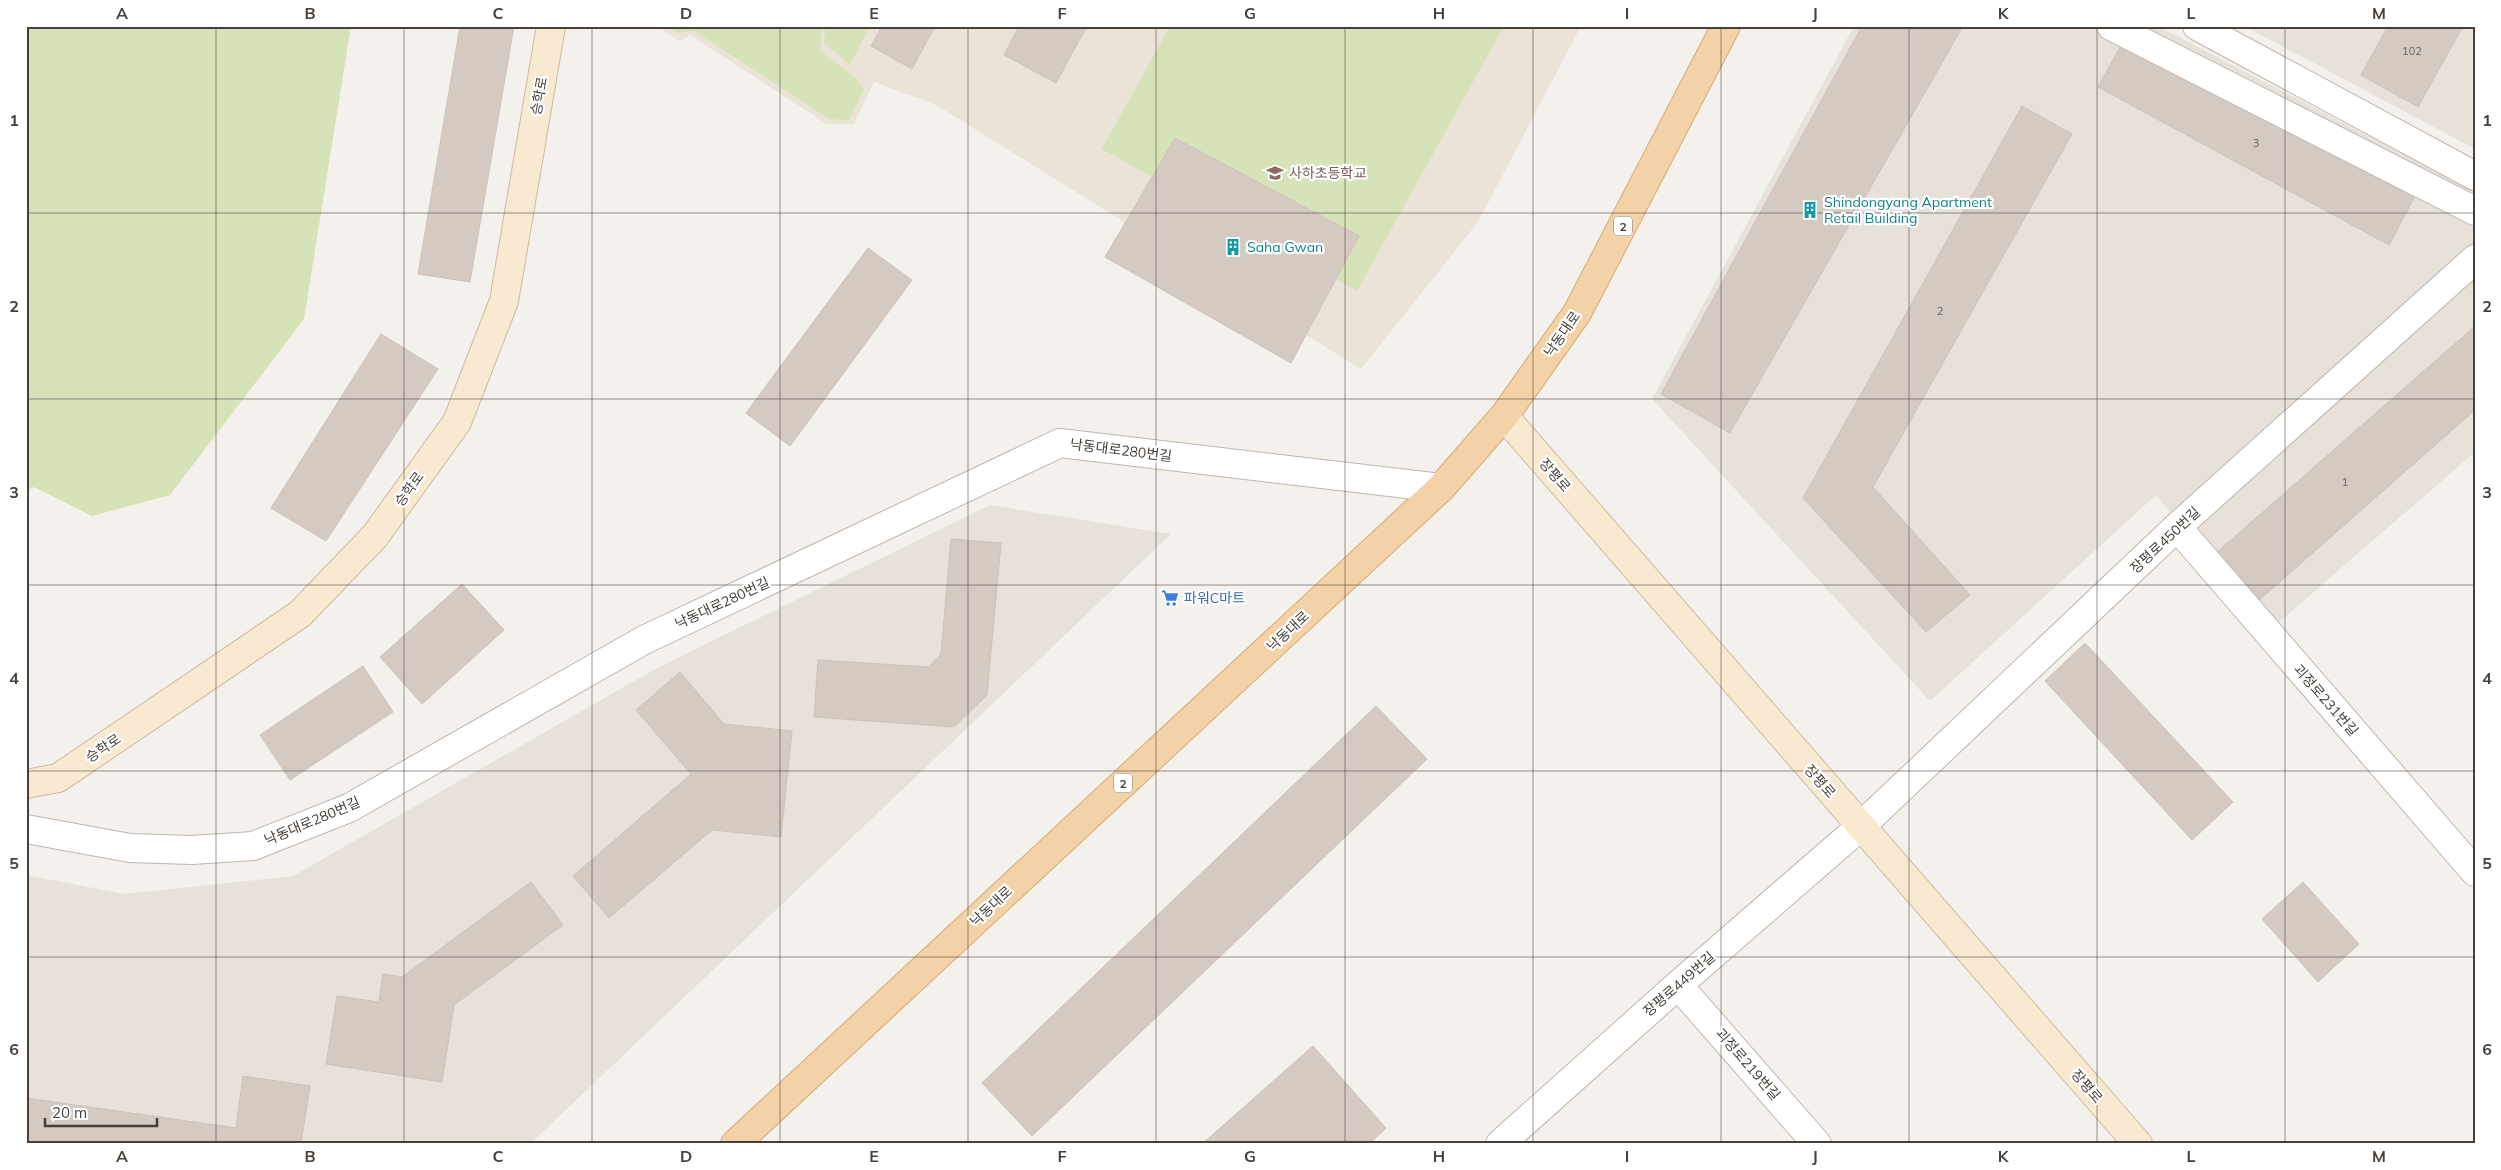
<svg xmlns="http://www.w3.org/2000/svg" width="2501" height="1170" font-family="Mulish,'Noto Sans KR',sans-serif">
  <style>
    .residential { fill: #e7e1da }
    .education { fill: #ebe3d7 }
    .green { fill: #d6e3b9 }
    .building { fill: #d4cac2; stroke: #cec1b6 }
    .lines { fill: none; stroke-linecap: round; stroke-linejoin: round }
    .street-casing { stroke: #beb6af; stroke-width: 30 }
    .secondary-casing { stroke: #cdbba1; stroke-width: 30 }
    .primary-casing { stroke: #d6ac77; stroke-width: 30 }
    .street { stroke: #fff; stroke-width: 28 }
    .secondary { stroke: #f8e9d1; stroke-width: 28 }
    .primary { stroke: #f2d2a6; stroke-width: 28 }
    .grid { fill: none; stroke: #47403a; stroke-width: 1; stroke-opacity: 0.55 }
    .labels { text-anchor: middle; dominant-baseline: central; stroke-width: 4.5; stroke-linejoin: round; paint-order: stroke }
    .number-label { font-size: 11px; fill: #6a625c }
    .shield { fill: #fff; stroke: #7e7975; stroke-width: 1 }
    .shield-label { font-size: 12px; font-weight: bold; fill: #47403a }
    .street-label { font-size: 14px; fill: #47403a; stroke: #fff }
    .education-label { font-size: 14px; fill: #785e54; stroke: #fff; text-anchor: start }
    .culture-label { font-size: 14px; fill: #0d838f; stroke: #fff; text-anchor: start }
    .shop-label { font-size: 14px; fill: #366cbe; stroke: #fff; text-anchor: start }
    .neatline { fill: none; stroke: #47403a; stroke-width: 2 }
    .grid-label { font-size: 16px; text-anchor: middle; font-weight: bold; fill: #47403a }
  </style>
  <rect width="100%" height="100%" fill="#f4f0eb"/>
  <g class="residential">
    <path d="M1854,26H2158L2475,192V452L2271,629L2156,495L1930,701L1652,399Z"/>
    <path d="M2244,26H2475V149Z"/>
    <path d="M990,505L1171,534L530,1144H26V875L124,894L293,876L657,668Z"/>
  </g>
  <path class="education" d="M656,26H1581L1478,222L1361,369L936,105L874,82L854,124H827L690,35L680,41Z"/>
  <g class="green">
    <path d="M26,26H351L304,319L170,495L92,516L34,487L26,491Z"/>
    <path d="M667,26H822L820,51L855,77L864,90L849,120L829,119L694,31L678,33Z"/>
    <path d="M825,26H870L850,65L824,43Z"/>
    <path d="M1170,26H1504L1357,291L1102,149Z"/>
  </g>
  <g class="building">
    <path d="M460,26H514L470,282L418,274Z"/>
    <path d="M882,26H935L912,69L871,46Z"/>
    <path d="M1019,26H1087L1056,83L1004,55Z"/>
    <path d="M1862,26H1963L1730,433L1661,394Z"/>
    <path d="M2388,26H2463L2418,107L2361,75Z"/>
    <path d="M2124,40L2414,198L2389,245L2098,87Z"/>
    <path d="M2022,106L2072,134L1873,487L1970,595L1926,632L1803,498Z"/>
    <path d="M1175,138L1359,236L1291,363L1105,257Z"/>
    <path d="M868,248L912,280L790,446L746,413Z"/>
    <path d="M2475,326V410L2257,602L2215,554Z"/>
    <path d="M381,334L438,369L326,541L271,508Z"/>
    <path d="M951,539L1001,543L987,695L954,727L814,717L818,660L928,667L941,654Z"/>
    <path d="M462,584L504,630L422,704L380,657Z"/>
    <path d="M2085,643L2233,802L2192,840L2045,681Z"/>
    <path d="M363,666L393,712L290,780L260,735Z"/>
    <path d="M680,672L724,724L792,731L781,837L712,830L609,918L573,876L691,774L636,710Z"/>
    <path d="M1376,706L1427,759L1032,1136L982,1083Z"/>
    <path d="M531,882L563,925L454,1005L442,1082L326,1064L337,996L379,1002L383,974L402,977Z"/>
    <path d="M2303,882L2359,944L2318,982L2262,919Z"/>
    <path d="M1313,1046L1386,1128L1369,1144H1202Z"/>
    <path d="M243,1076L310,1086L301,1144H26V1098L236,1128Z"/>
  </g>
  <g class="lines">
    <g class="street-casing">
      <g id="street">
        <path d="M2111,26L2475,211"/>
        <path d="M2197,26L2475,176"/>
        <path d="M2177,527L2475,872"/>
        <path d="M26,829L130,848L192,850L253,846L349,808L644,640L1060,443L1441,488"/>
        <path d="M1678,985L1817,1144"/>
        <path d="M1500,1144L1678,985L1860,827L2177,527L2475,259"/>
      </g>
    </g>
    <g class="secondary-casing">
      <g id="secondary">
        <path d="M1504,416L2138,1144"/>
        <path d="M26,784L58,778L300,614L375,536L457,422L504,301L551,26"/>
      </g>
    </g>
    <g class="primary-casing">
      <path id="primary" d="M735,1144L1441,488L1504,416L1577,313L1726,26"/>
    </g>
    <use href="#street" class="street"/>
    <use href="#secondary" class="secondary"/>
    <use href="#primary" class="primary"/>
  </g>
  <path class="grid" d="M216,26V1144M404,26V1144M592,26V1144M780,26V1144M968,26V1144M1156,26V1144M1345,26V1144M1533,26V1144M1721,26V1144M1909,26V1144M2097,26V1144M2285,26V1144M26,213H2475M26,399H2475M26,585H2475M26,771H2475M26,957H2475"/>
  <defs>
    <g id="school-bare" transform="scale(1.35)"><path d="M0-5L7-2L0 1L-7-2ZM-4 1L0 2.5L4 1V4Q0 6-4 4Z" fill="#8d6e63" stroke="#fff" stroke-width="2.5" paint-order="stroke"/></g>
    <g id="building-bare" transform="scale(1.35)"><path d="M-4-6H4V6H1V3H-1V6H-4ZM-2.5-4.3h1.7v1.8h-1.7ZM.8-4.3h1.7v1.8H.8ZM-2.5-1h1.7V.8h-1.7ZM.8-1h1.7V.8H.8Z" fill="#0f9aa8" stroke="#fff" stroke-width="2.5" paint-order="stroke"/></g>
    <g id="supermarket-bare" transform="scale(1.35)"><path d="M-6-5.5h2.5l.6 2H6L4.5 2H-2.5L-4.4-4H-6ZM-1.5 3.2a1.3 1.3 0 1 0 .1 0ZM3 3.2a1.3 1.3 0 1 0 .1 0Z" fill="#3f7fe0" stroke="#fff" stroke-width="2.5" paint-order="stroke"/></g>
  </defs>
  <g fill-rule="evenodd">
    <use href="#school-bare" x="1275" y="173"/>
    <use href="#building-bare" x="1810" y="210"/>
    <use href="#building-bare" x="1233" y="247"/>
    <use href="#supermarket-bare" x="1170" y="598"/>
  </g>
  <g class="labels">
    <g class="number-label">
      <text x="2412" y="51">102</text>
      <text x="2256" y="143">3</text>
      <text x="1940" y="311">2</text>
      <text x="2345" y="482">1</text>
    </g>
    <g class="shield">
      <rect x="1614" y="216.5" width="18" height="19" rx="4"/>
      <rect x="1114" y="773.5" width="18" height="19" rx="4"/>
    </g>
    <g class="shield-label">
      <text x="1623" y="226">2</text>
      <text x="1123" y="783">2</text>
    </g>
    <g class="street-label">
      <text transform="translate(539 96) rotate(-80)">승학로</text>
      <text transform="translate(1562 334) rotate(-55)">낙동대로</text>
      <text transform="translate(1121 450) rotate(7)">낙동대로280번길</text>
      <text transform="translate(1555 475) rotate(49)">장평로</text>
      <text transform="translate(409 489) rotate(-54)">승학로</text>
      <text transform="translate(2165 540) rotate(-43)">장평로450번길</text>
      <text transform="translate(722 603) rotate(-25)">낙동대로280번길</text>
      <text transform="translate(1288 631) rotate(-43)">낙동대로</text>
      <text transform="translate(2326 700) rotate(49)">괴정로231번길</text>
      <text transform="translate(103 748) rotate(-34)">승학로</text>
      <text transform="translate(1820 781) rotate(49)">장평로</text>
      <text transform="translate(312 821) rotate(-23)">낙동대로280번길</text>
      <text transform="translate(991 906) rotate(-43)">낙동대로</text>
      <text transform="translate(1679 984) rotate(-41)">장평로449번길</text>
      <text transform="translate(1748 1064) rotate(49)">괴정로219번길</text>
      <text transform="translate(2087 1086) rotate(49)">장평로</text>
    </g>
    <g class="education-label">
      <text x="1289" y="173">사하초등학교</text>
    </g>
    <g class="culture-label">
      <text x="1824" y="202">Shindongyang Apartment<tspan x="1824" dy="16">Retail Building</tspan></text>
      <text x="1247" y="247">Saha Gwan</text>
    </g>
    <g class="shop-label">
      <text x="1184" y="598">파워C마트</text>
    </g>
  </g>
  <rect width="2501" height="1170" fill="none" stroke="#ffffff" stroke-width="55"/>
  <path d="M45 1118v8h112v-8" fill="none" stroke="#47403a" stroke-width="2.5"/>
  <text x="52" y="1118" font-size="15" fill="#47403a" stroke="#ffffff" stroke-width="4" paint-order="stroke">20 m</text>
  <rect x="28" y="28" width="2446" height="1114" class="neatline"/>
  <g class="grid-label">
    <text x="122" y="19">A</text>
    <text x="310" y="19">B</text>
    <text x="498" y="19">C</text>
    <text x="686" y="19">D</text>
    <text x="874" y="19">E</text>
    <text x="1062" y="19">F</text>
    <text x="1250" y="19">G</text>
    <text x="1439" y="19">H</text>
    <text x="1627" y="19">I</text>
    <text x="1815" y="19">J</text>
    <text x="2003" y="19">K</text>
    <text x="2191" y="19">L</text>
    <text x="2379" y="19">M</text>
    <text x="14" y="126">1</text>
    <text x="2487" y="126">1</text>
    <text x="14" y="312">2</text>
    <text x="2487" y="312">2</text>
    <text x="14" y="498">3</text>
    <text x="2487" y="498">3</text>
    <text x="14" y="684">4</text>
    <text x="2487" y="684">4</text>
    <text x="14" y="869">5</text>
    <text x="2487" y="869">5</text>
    <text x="14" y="1055">6</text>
    <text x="2487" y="1055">6</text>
    <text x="122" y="1162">A</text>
    <text x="310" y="1162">B</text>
    <text x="498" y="1162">C</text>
    <text x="686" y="1162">D</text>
    <text x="874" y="1162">E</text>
    <text x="1062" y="1162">F</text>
    <text x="1250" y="1162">G</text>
    <text x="1439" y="1162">H</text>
    <text x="1627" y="1162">I</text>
    <text x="1815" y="1162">J</text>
    <text x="2003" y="1162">K</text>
    <text x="2191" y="1162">L</text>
    <text x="2379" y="1162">M</text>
  </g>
</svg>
